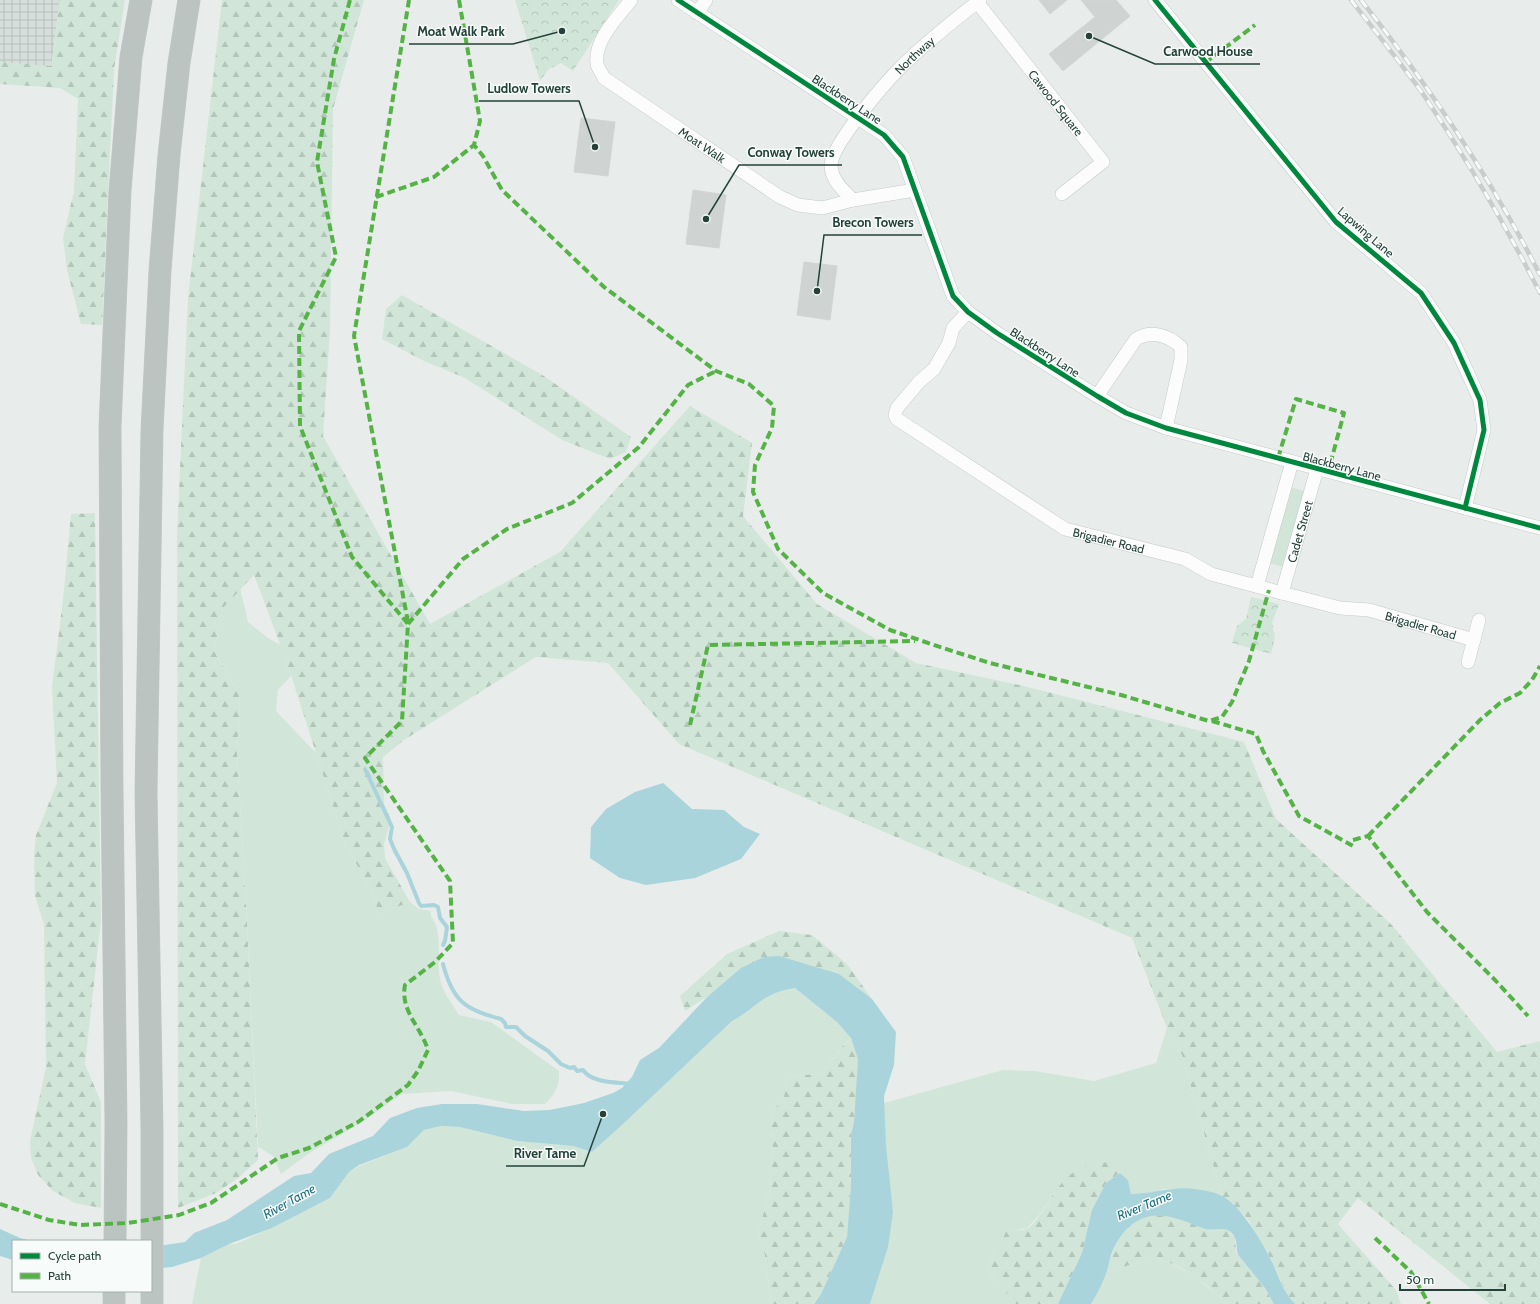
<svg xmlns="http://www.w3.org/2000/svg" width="1540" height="1304" font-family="Cabin,sans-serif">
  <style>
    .industrial { fill: url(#industrial-grid) }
    .grass { fill: #d1e6d8 }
    .forest { fill: url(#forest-firs) }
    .park { fill: url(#park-crowns) }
    .water { fill: #a9d4db }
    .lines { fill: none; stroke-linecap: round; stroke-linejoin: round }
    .stream { stroke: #a9d4db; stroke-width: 4 }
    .building { fill: #cfd4d2; stroke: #d1d6d4 }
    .minor-casing { stroke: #c5cac8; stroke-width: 14 }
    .motorway-casing { stroke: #c3ccc9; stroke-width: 23 }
    .minor { stroke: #fcfcfc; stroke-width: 13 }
    .motorway { stroke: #bcc4c2; stroke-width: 22 }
    .rail-casing { stroke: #c9cdcc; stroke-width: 4.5 }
    .rail { stroke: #f7fbf9; stroke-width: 3; stroke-dasharray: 9; stroke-linecap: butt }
    .quiet { stroke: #55b346; stroke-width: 4; stroke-dasharray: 8 4; stroke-linecap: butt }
    .cycleway-casing { stroke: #f7fbf9; stroke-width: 8 }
    .cycleway { stroke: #00873e; stroke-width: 5 }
    .labels { text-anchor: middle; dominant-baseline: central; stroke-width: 3; stroke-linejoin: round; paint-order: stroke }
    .street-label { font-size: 12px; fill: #24423a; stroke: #f7fbf9 }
    .water-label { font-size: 13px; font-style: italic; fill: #1c6f80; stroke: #f7fbf9 }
    .leader { fill: none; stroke: #24423a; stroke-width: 1.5 }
    .callout-dot { fill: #24423a; stroke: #f7fbf9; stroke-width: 1.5 }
    .callout-label { font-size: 13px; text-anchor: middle; font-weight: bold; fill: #24423a; stroke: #f7fbf9; stroke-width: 3; stroke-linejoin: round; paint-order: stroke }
  </style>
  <defs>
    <pattern id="industrial-grid" width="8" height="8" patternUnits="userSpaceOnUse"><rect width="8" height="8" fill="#d6dedb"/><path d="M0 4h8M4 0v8" fill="none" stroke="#b8c0bd"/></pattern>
    <pattern id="forest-firs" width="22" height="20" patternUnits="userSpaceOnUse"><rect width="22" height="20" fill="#d1e6d8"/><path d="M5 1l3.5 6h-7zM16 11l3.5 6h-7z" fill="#b3c6ba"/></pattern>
    <pattern id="park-crowns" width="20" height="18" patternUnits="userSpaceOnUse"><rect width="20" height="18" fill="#d1e6d8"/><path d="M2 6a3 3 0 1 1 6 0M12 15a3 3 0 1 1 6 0" fill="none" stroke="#b3c6ba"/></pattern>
  </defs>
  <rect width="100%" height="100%" fill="#e8edeb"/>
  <path class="industrial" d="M0,0H60L51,67L0,62Z"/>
  <g class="grass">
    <path d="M1290,487L1304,491L1283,567L1269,563Z"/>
    <path d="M240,588L248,622L268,638L281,645L291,676L278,690L276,711L316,753L346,846L371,889L379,914L410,902L419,909L431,911V916C444,933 436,959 440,979C442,991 453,1005 459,1015L491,1022L559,1071C560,1085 555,1094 545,1104H512L451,1091L402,1094L364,1121L308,1154L281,1174L273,1156L258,1147L247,924L237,751L240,697L214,651L223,608Z"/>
    <path d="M795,988L837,1022L851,1038L840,1049L824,1073L787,1077L784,1097L771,1114L773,1141L770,1189L758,1234L765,1255L771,1304H192L201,1258L229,1244H236L272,1228L330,1198L349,1172L359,1166L407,1147L424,1130L441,1126L460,1127L517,1141L573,1146L592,1152L622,1125L732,1021C758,1007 762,993 795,988Z"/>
    <path d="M1167,1028L1182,1055L1222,1196L1194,1189H1164L1146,1194H1131L1128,1180L1120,1173L1054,1193L1040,1214L1027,1228L1006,1232C1002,1241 990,1257 988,1266C986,1276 1010,1294 1015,1304H870L888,1247L884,1103L1003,1070L1035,1071L1094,1081L1156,1063Z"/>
    <path d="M1156,1257C1186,1269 1203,1280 1225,1304H1091L1106,1272Z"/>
  </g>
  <g class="forest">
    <path d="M60,0H125L114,69L102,325L81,324L67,270L63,238L74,191L78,99L60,88L0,84V62L51,66Z"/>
    <path d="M222,0H364L333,109L330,330L323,436L430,624L560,552L690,406L752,443L743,516L817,604L916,663L1024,686L1244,742L1276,819L1391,924L1497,1052L1540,1041V1304H1490L1358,1198L1338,1224L1396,1290L1401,1304H1295L1288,1296L1268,1254L1247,1218L1222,1196L1182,1055L1167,1028L1132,938L679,744L608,663L536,657L404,740L383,757L384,803L391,820L384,844L385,858L410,902L379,914L371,889L346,846L286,660L254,575L223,608L214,651L240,697L237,751L247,924L258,1160L237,1179L216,1193L178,1208L177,533L188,298Z"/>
    <path d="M402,295L544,376L631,437L626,452L610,459L562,440L465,378L424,361L382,339L386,309Z"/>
    <path d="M95,513L101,920L85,1064L101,1102V1208L75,1203L53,1191L38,1175L31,1158L30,1141L46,1067L44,925L35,895L34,854L36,835L57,783L52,687L63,600L71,514Z"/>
    <path d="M779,931L812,935L847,964L872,999L839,974L741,968L708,996L685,1011L680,996L727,954Z"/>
    <path d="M851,1038L859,1059L854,1122L851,1135V1185L847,1237L821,1294L813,1304H771L765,1255L758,1234L770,1189L773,1141L771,1114L784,1097L787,1077L824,1073L840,1049Z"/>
    <path d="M1109,1162L1120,1173L1106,1183L1093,1210L1082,1253L1060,1301L1058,1304H1015C1010,1294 986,1276 988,1266C990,1257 1002,1240 1006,1232C1013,1230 1022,1231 1028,1228C1033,1225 1040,1215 1044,1209C1063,1179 1071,1165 1109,1162Z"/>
    <path d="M1163,1215L1181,1219L1206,1229L1222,1228L1229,1231L1235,1238L1236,1252L1239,1256L1265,1288L1274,1304H1225L1208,1286L1180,1267L1156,1257L1106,1272C1111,1256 1117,1237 1130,1224C1138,1217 1153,1216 1163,1215Z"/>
  </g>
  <g class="park">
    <path d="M515,0H619L573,71L561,63L549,69L540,81Z"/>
    <path d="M1251,597L1279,604L1272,623L1275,637L1271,654L1232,643L1237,626L1246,619Z"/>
  </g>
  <g class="water">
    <path d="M663,783L692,809L724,810L744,827L760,834L741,859L695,878L646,885L620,878L590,858L591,827L606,809L635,792Z"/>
    <path d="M779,956L839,974L872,999L896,1032L894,1065L884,1096L886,1146L893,1212L888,1247L870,1304H814L821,1294L847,1237L851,1185V1135L854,1122L858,1059L851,1038L837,1022L795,988C762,993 758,1007 732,1021L622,1125L592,1152L573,1146L517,1141L460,1127L441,1126L424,1130L407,1147L359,1165L349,1172L330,1198L272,1228L229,1244L201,1258L172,1267L151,1269V1247L185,1242L194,1233L227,1220L294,1176L311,1173L329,1154L373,1136L390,1118L417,1108L442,1104H477L524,1111L550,1110L584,1103L613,1093L622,1088L632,1077L640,1060L659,1048L708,996L741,968L764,957Z"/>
    <path d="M1120,1173L1128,1180L1131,1194C1152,1194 1173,1186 1195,1189C1202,1190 1215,1192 1222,1196C1242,1207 1263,1243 1273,1264C1279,1278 1284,1293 1295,1304H1274L1265,1288L1239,1256C1235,1250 1238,1244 1235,1238C1229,1224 1216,1231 1205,1229C1202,1228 1198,1226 1194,1225C1158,1209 1131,1212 1113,1250C1110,1256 1109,1264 1107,1271C1103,1282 1097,1294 1091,1304H1058L1082,1253L1092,1210L1106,1183Z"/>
    <path d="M0,1229L20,1238L32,1241H13V1260L0,1256Z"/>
  </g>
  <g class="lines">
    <g class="stream">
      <path d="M365,769L392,827L390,839L394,849L407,873L419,903L421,906L434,905L438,907L440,918L447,927L445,941L443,945"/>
      <path d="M443,964C453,1002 465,1009 501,1019L505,1023L506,1027H516L525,1036L548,1051L561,1064L570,1068L574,1067L577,1071L583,1070C592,1083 615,1082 630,1084"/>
    </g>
  </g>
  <g class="building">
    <path d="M1039,0H1067L1050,14Z"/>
    <path d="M1081,0H1116L1130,16L1063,71L1049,54L1095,17Z"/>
    <path d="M581,118L615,122L608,176L574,172Z"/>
    <path d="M693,190L726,195L719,248L686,244Z"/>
    <path d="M804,262L837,266L830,320L797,315Z"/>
  </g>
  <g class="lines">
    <g class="minor-casing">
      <g id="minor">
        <path id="s1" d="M631,0C618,17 594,40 597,63C597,68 602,73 604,78L780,197L798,205L822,208L853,200L915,190"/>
        <path d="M678,0L884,135L903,157L953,296L968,312L997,333L1097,396L1126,413L1166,428L1540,528"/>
        <path d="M1155,0L1336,222L1421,293L1454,343L1480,400L1484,430L1465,508"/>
        <path id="s2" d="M977,2L1103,162L1062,194"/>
        <path d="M697,13L706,0"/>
        <path id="s3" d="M853,200C843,190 831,180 831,165C832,144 885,83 901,67C925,43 953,21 980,0"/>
        <path id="s4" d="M968,312L953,328L949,343L934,369L919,382L897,408L895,415L897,419L1065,529L1185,559L1211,574L1282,593L1340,608L1369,610L1474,640"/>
        <path d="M1097,396L1136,339C1151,330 1168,335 1181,347V360L1166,428"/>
        <path d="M1257,586L1292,462"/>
        <path id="s5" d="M1282,593L1317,469"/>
        <path d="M1468,662L1479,620"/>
      </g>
    </g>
    <g class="motorway-casing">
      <g id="motorway">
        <path d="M115,1241L116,1123L112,789L110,427L120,191L131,57L141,0"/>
        <path d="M114,1304V1291"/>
        <path d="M152,1304V1128L146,793L152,430L160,271L169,155L179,63L189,0"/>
      </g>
    </g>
    <use href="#minor" class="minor"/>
    <use href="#motorway" class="motorway"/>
    <g class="rail-casing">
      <g id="rail">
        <path d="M1351,0C1375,31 1400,62 1423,94C1466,158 1505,224 1540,293"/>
        <path d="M1361,0C1429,86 1490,176 1540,275"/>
      </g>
    </g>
    <use href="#rail" class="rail"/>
    <g class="quiet">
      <path d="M459,0L480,121L474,145L483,156L502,190L604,287L716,371L749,384L774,406L772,428L755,465L753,492L778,549L823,593L890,630L943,648L990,663L1121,695L1209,721L1222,717L1232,702L1249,661L1269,590"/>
      <path d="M1205,63L1255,25"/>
      <path d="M376,197L434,177L474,145"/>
      <path d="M1278,458L1296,399L1344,413L1328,472"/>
      <path d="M408,622L354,336L409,0"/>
      <path d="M408,624L463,559L507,529L572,503L639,447L688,385L716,371"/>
      <path d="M1212,721L1256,734L1263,751L1299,816L1353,846"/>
      <path d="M690,725L708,645L915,641"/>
      <path d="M1368,836L1480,720L1500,703L1520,693L1532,680L1540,666"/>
      <path d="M1353,840L1368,836L1427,912L1495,980L1528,1016"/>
      <path d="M0,1204L49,1220L80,1225L128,1223L179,1215L211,1203L278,1158L309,1148L358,1122L408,1085L418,1071L428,1050C421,1027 400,1011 405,985L435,962L453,943L450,881L365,758L402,721L408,624L352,557L300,426L299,331L336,257L317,162L334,59L350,0"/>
      <path d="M1375,1238L1411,1272L1429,1304"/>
    </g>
    <g class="cycleway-casing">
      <g id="cycleway">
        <path d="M678,0L884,135L903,157L953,296L968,312L997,333L1097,396L1126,413L1166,428L1540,528"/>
        <path d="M1155,0L1336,222L1421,293L1454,343L1480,400L1484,430L1465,508"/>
      </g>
    </g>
    <use href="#cycleway" class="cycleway"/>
  </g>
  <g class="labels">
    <g class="street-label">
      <text stroke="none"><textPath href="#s3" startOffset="182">Northway</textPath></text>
      <text transform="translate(847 99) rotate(33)">Blackberry Lane</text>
      <text stroke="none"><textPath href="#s2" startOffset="128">Cawood Square</textPath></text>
      <text stroke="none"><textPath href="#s1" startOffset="209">Moat Walk</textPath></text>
      <text transform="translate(1366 232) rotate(41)">Lapwing Lane</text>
      <text transform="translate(1045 352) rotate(33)">Blackberry Lane</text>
      <text transform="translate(1342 466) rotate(15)">Blackberry Lane</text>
      <text stroke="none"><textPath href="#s5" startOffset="64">Cadet Street</textPath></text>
      <text stroke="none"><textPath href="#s4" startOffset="379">Brigadier Road</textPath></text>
      <text stroke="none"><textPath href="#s4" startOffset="704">Brigadier Road</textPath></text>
    </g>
    <g class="water-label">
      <text transform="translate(289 1201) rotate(-29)">River Tame</text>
      <text transform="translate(1144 1205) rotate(-22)">River Tame</text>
    </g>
  </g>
  <path class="leader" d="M562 31L513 44H409M1089 36L1155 64H1260M595 147L579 101H479M706 219L739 165H842M817 291L824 235H922M603 1114L584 1166H506"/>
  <g class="callout-dot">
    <circle cx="562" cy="31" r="4"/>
    <circle cx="1089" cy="36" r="4"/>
    <circle cx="595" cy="147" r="4"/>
    <circle cx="706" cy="219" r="4"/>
    <circle cx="817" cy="291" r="4"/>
    <circle cx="603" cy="1114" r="4"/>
  </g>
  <g class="callout-label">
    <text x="461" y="36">Moat Walk Park</text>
    <text x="1208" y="56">Carwood House</text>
    <text x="529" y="93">Ludlow Towers</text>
    <text x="791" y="157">Conway Towers</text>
    <text x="873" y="227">Brecon Towers</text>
    <text x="545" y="1158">River Tame</text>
  </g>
  <rect x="12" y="1240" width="140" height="52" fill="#f7fbf9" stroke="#a3b1ad"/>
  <rect x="20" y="1253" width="20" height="6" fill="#00873e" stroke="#a3b1ad"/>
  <text x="48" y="1260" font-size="12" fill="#24423a">Cycle path</text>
  <rect x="20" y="1273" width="20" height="6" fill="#55b346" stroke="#a3b1ad"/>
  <text x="48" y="1280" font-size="12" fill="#24423a">Path</text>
  <path d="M1400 1284v6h105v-6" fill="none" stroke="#24423a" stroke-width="2"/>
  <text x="1406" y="1284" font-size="12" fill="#24423a" stroke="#f7fbf9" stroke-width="3" paint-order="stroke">50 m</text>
</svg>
